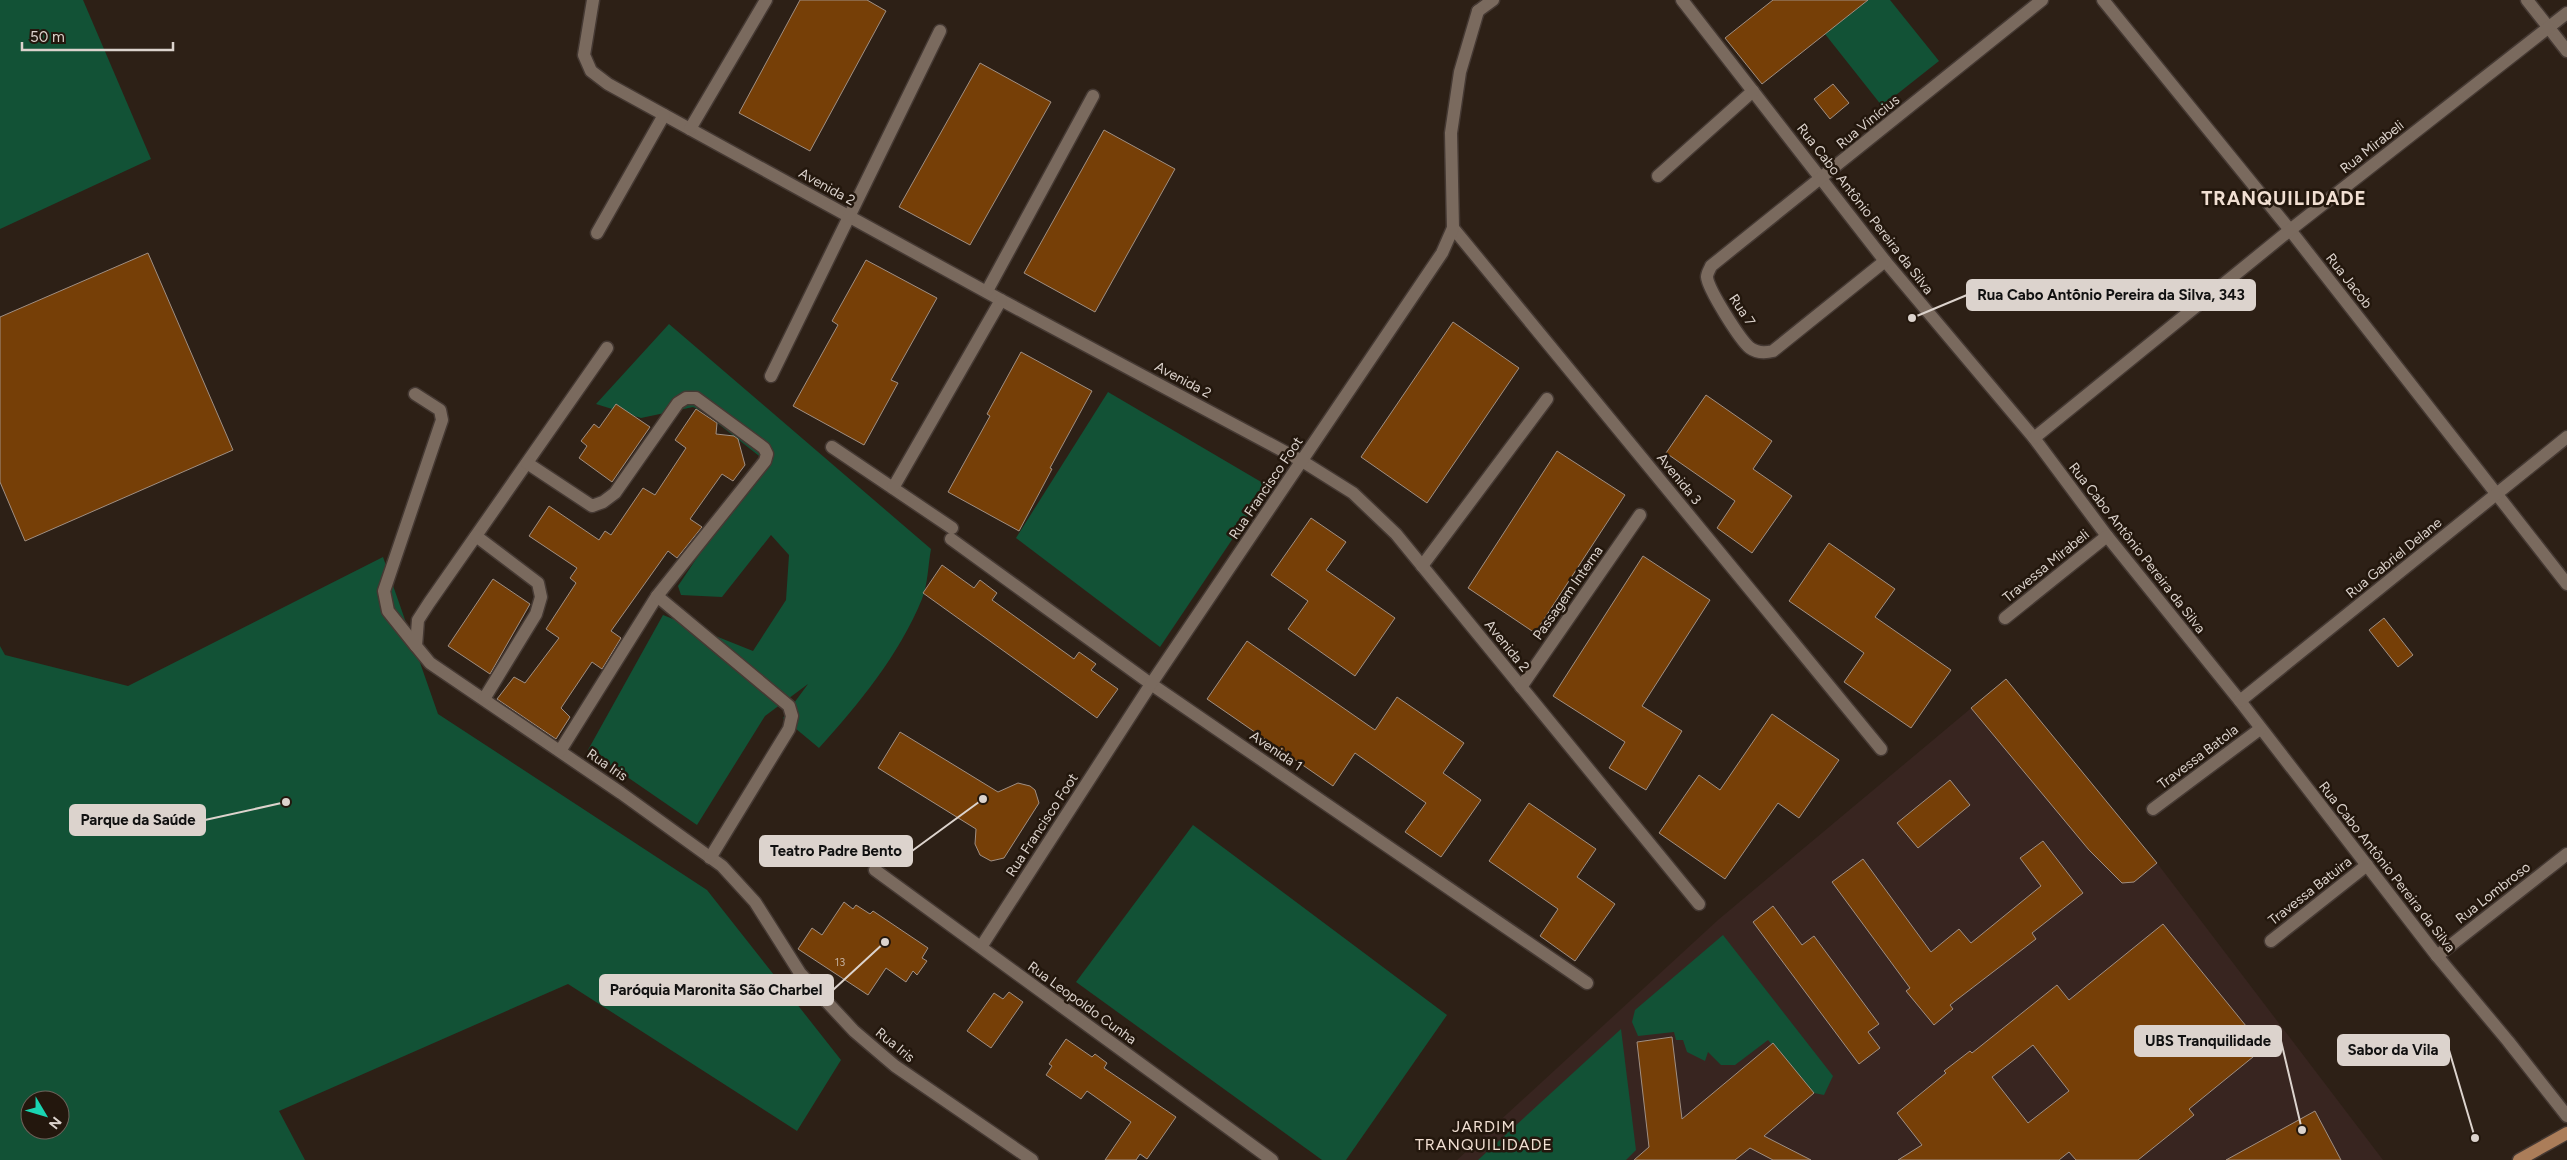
<svg xmlns="http://www.w3.org/2000/svg" width="2567" height="1160" font-family="Figtree,sans-serif">
  <style>
    .medical { fill: #382520 }
    .green { fill: #125236; fill-rule: evenodd }
    .building { fill: #763f07; stroke: #a08f83; fill-rule: evenodd }
    .lines { fill: none; stroke-linecap: round; stroke-linejoin: round }
    .minor-casing { stroke: #453933; stroke-width: 15 }
    .major-casing { stroke: #453933; stroke-width: 15 }
    .minor { stroke: #7a6a5e; stroke-width: 12 }
    .major { stroke: #ab7d59; stroke-width: 12 }
    .labels { text-anchor: middle; dominant-baseline: central; stroke-width: 5; stroke-linejoin: round; paint-order: stroke }
    .number-label { font-size: 11px; fill: #c2ae9c }
    .street-label { font-size: 14px; fill: #dcd3cd; stroke: #23170d }
    .quarter-label { font-size: 16px; letter-spacing: 1px; fill: #f1dfd2; stroke: #23170d }
    .district-label { font-size: 19px; font-weight: bold; letter-spacing: 1px; fill: #f1dfd2; stroke: #23170d }
    .leader { fill: none; stroke: #dcd3cd; stroke-width: 2 }
    .callout-dot { fill: #dcd3cd; stroke: #23170d; stroke-width: 2 }
    .callout { fill: #dcd3cd; stroke: #dcd3cd; stroke-width: 2 }
    .callout-label { font-size: 15px; text-anchor: middle; font-weight: bold; fill: #111 }
  </style>
  <rect width="100%" height="100%" fill="#2d2016"/>
  <path class="medical" d="M2006,679L2157,863L2383,1160H1457L1718,920Z"/>
  <g class="green">
    <path d="M0,0H83L151,159L0,229Z"/>
    <path d="M1868,0H1890L1939,61L1882,106L1825,34Z"/>
    <path d="M669,324L931,549C928,565 928,584 922,599C899,655 859,704 819,748L783,718L808,684L765,716L697,825L588,750L663,615L753,651L786,600L789,555L771,535L722,597L681,595L678,586L763,459L702,411L693,407L641,418L596,404Z"/>
    <path d="M1108,392L1268,486L1160,647L1016,538Z"/>
    <path d="M383,557L438,714L707,890L841,1060L797,1131L568,984L279,1111L305,1160H0V646L5,655L128,686ZM30,1100H60V1130H30Z"/>
    <path d="M1193,825L1447,1015L1346,1160H1322L1076,982Z"/>
    <path d="M1723,935L1833,1076L1824,1095L1814,1093L1768,1040L1735,1065H1721L1708,1052L1705,1061L1687,1052L1683,1040H1676L1674,1032L1638,1036L1632,1022L1635,1010Z"/>
    <path d="M1621,1029L1636,1150L1626,1160H1478Z"/>
  </g>
  <g class="building">
    <path d="M800,0H867L886,11L810,151L739,113Z"/>
    <path d="M1773,0H1868L1762,84L1725,38Z"/>
    <path d="M980,63L1051,102L970,245L899,207Z"/>
    <path d="M1833,84L1849,103L1830,119L1814,99Z"/>
    <path d="M1104,130L1175,169L1095,312L1024,273Z"/>
    <path d="M148,253L233,450L25,541L0,482V317Z"/>
    <path d="M866,260L937,298L891,380L898,383L864,445L793,406L838,325L832,321Z"/>
    <path d="M1453,322L1519,368L1427,503L1361,457Z"/>
    <path d="M1021,352L1092,391L1050,468L1052,469L1019,531L948,492L990,416L987,414Z"/>
    <path d="M1706,395L1772,441L1753,469L1792,496L1752,553L1717,528L1735,501L1666,453Z"/>
    <path d="M616,404L650,427L612,482L579,458L587,446L581,441L594,424L599,428Z"/>
    <path d="M696,409L717,423L716,434L734,436L738,439L745,465L733,481L722,474L690,519L702,527L677,558L668,551L611,631L621,638L602,669L592,662L561,708L570,717L556,739L497,699L514,677L525,683L559,638L546,629L576,583L570,578L577,568L529,536L549,506L599,540L605,531L611,535L643,488L655,495L686,448L675,440Z"/>
    <path d="M1557,451L1625,495L1535,633L1468,588Z"/>
    <path d="M1311,518L1346,542L1326,570L1395,618L1355,676L1288,629L1308,601L1271,575Z"/>
    <path d="M1829,543L1895,589L1875,617L1951,670L1911,728L1844,682L1864,653L1789,601Z"/>
    <path d="M1643,556L1710,600L1642,706L1682,731L1646,790L1609,768L1625,742L1553,696Z"/>
    <path d="M942,565L974,588L980,580L997,593L992,600L1074,659L1079,652L1096,664L1091,670L1118,689L1097,718L923,593Z"/>
    <path d="M493,579L530,604L490,674L448,646Z"/>
    <path d="M2384,618L2413,655L2398,667L2369,630Z"/>
    <path d="M1247,641L1375,730L1397,697L1464,743L1443,773L1481,800L1441,857L1405,832L1426,803L1355,753L1333,786L1207,699Z"/>
    <path d="M2006,679L2157,863L2134,882L2122,883L2089,850L1971,708Z"/>
    <path d="M1772,714L1839,760L1799,818L1778,803L1725,879L1659,833L1699,775L1720,790Z"/>
    <path d="M900,732L998,792L1018,783L1030,786L1035,790L1039,803L1004,858L991,861L980,855L975,844L976,829L878,768Z"/>
    <path d="M1950,780L1970,805L1918,848L1897,823Z"/>
    <path d="M1529,803L1596,849L1577,877L1615,904L1575,961L1540,936L1558,909L1489,861Z"/>
    <path d="M2043,841L2083,893L2032,933L2036,939L1950,1005L1953,1009L1934,1025L1906,991L1910,988L1832,882L1863,859L1931,952L1959,929L1971,943L2041,886L2020,858Z"/>
    <path d="M844,902L853,909L856,905L870,914L873,911L928,948L922,958L927,961L917,975L913,971L906,982L886,968L868,995L798,949L812,928L822,935Z"/>
    <path d="M1773,906L1802,945L1814,936L1879,1024L1868,1032L1880,1048L1859,1064L1753,922Z"/>
    <path d="M2163,924L2264,1048L2189,1109L2194,1115L2138,1160H2076L2069,1152L2059,1160H1898L1922,1145L1897,1113L1946,1073L1944,1071L1970,1051L1972,1053L2057,985L2069,1000ZM2033,1045L2069,1091L2028,1123L1992,1077Z"/>
    <path d="M1009,992L1023,1002L991,1048L967,1031L994,993L1003,999Z"/>
    <path d="M1672,1037L1682,1119L1773,1043L1814,1093L1764,1136L1811,1160H1773L1750,1148L1735,1160H1634L1649,1147L1637,1042Z"/>
    <path d="M1066,1039L1092,1057L1095,1054L1107,1063L1104,1068L1176,1117L1147,1159L1140,1154L1136,1160H1105L1131,1122L1087,1091L1081,1099L1046,1075L1052,1066L1049,1064Z"/>
    <path d="M2315,1111L2341,1160H2226Z"/>
  </g>
  <g class="lines">
    <g class="minor-casing">
      <g id="minor">
        <path d="M593,0L584,55L591,71L608,84L1001,300L1302,461L1353,493L1396,534L1699,904"/>
        <path d="M1682,0L1885,261L2034,438L2107,536L2240,701L2437,956L2508,1041L2567,1116"/>
        <path d="M2103,0L2290,230L2567,584"/>
        <path d="M2527,0L2567,51"/>
        <path d="M1478,11L1493,0"/>
        <path d="M690,129L766,0"/>
        <path d="M1658,176L1753,91"/>
        <path d="M1453,228L1881,749"/>
        <path d="M597,233L664,115"/>
        <path d="M1885,261L1773,351C1765,353 1757,353 1750,348C1740,340 1708,289 1707,277C1707,273 1710,269 1711,266L2042,0"/>
        <path d="M987,291L1093,96"/>
        <path d="M607,348L429,603L418,620L416,646L430,663L621,793L722,866L755,902L800,973L854,1031L895,1066L1032,1160"/>
        <path d="M771,376L940,31"/>
        <path d="M415,394L440,410L442,420L384,591L388,611L416,646"/>
        <path d="M2034,438L2290,230L2567,13"/>
        <path d="M832,447L952,528"/>
        <path d="M527,463L592,506L603,502L615,493L678,403L686,398H696L764,448L767,454L765,461L657,596L560,751"/>
        <path d="M893,488L1001,300"/>
        <path d="M476,536L538,583L541,597L536,614L484,699"/>
        <path d="M951,539L1151,684L1587,983"/>
        <path d="M1422,566L1547,399"/>
        <path d="M657,596L789,706L792,716L789,729L710,858"/>
        <path d="M2005,618L2107,536"/>
        <path d="M1521,687L1640,515"/>
        <path d="M2240,701L2567,437"/>
        <path d="M2153,809L2260,729"/>
        <path d="M875,870L1272,1160"/>
        <path d="M2271,941L2367,865"/>
        <path d="M981,947L1151,684L1442,253L1453,228L1451,133L1460,72L1478,11"/>
        <path d="M2437,956L2567,854"/>
      </g>
    </g>
    <g class="major-casing">
      <path id="major" d="M2519,1160L2567,1133"/>
    </g>
    <use href="#minor" class="minor"/>
    <use href="#major" class="major"/>
  </g>
  <g class="labels">
    <g class="number-label">
      <text x="840" y="962">13</text>
    </g>
    <g class="street-label">
      <text transform="translate(1868 122) rotate(-39)">Rua Vinícius</text>
      <text transform="translate(2372 147) rotate(-38)">Rua Mirabeli</text>
      <text transform="translate(827 187) rotate(29)">Avenida 2</text>
      <text transform="translate(1865 209) rotate(52)">Rua Cabo Antônio Pereira da Silva</text>
      <text transform="translate(2349 281) rotate(52)">Rua Jacob</text>
      <text transform="translate(1742 310) rotate(56)">Rua 7</text>
      <text transform="translate(1183 380) rotate(28)">Avenida 2</text>
      <text transform="translate(1679 479) rotate(51)">Avenida 3</text>
      <text transform="translate(1266 488) rotate(-56)">Rua Francisco Foot</text>
      <text transform="translate(2137 548) rotate(52)">Rua Cabo Antônio Pereira da Silva</text>
      <text transform="translate(2394 558) rotate(-39)">Rua Gabriel Delane</text>
      <text transform="translate(2046 566) rotate(-39)">Travessa Mirabeli</text>
      <text transform="translate(1568 593) rotate(-55)">Passagem Interna</text>
      <text transform="translate(1507 646) rotate(51)">Avenida 2</text>
      <text transform="translate(1276 751) rotate(34)">Avenida 1</text>
      <text transform="translate(2198 757) rotate(-37)">Travessa Batola</text>
      <text transform="translate(607 765) rotate(34)">Rua Iris</text>
      <text transform="translate(1042 825) rotate(-57)">Rua Francisco Foot</text>
      <text transform="translate(2387 867) rotate(52)">Rua Cabo Antônio Pereira da Silva</text>
      <text transform="translate(2310 891) rotate(-38)">Travessa Batuira</text>
      <text transform="translate(2493 893) rotate(-38)">Rua Lombroso</text>
      <text transform="translate(1082 1003) rotate(36)">Rua Leopoldo Cunha</text>
      <text transform="translate(895 1045) rotate(39)">Rua Iris</text>
    </g>
    <g class="quarter-label">
      <text x="1484" y="1126">JARDIM<tspan x="1484" dy="18">TRANQUILIDADE</tspan></text>
    </g>
    <g class="district-label">
      <text x="2284" y="198">TRANQUILIDADE</text>
    </g>
  </g>
  <path class="leader" d="M1912 318L1967 295M286 802L205 820M983 799L912 851M885 942L833 990M2302 1130L2281 1041M2475 1138L2449 1050"/>
  <g class="callout-dot">
    <circle cx="1912" cy="318" r="5"/>
    <circle cx="286" cy="802" r="5"/>
    <circle cx="983" cy="799" r="5"/>
    <circle cx="885" cy="942" r="5"/>
    <circle cx="2302" cy="1130" r="5"/>
    <circle cx="2475" cy="1138" r="5"/>
  </g>
  <g class="callout">
    <rect x="1967" y="280" width="288" height="30" rx="5"/>
    <rect x="70" y="805" width="135" height="30" rx="5"/>
    <rect x="760" y="836" width="152" height="30" rx="5"/>
    <rect x="600" y="975" width="233" height="30" rx="5"/>
    <rect x="2135" y="1026" width="146" height="30" rx="5"/>
    <rect x="2338" y="1035" width="111" height="30" rx="5"/>
  </g>
  <g class="callout-label">
    <text x="2111" y="300">Rua Cabo Antônio Pereira da Silva, 343</text>
    <text x="138" y="825">Parque da Saúde</text>
    <text x="836" y="856">Teatro Padre Bento</text>
    <text x="716" y="995">Paróquia Maronita São Charbel</text>
    <text x="2208" y="1046">UBS Tranquilidade</text>
    <text x="2393" y="1055">Sabor da Vila</text>
  </g>
  <g transform="translate(45 1115) rotate(128)"><circle r="24" fill="#23170d" stroke="#6d625a"/>
  <path d="M0-4L9 19L0 12L-9 19Z" fill="#1ad5b2"/>
  <text y="-8" font-size="14" font-weight="bold" text-anchor="middle" fill="#dcd3cd">N</text>
  </g>
  <path d="M22 42v8h151v-8" fill="none" stroke="#dcd3cd" stroke-width="2.5"/>
  <text x="30" y="42" font-size="15" fill="#dcd3cd" stroke="#23170d" stroke-width="4" paint-order="stroke">50 m</text>
</svg>
